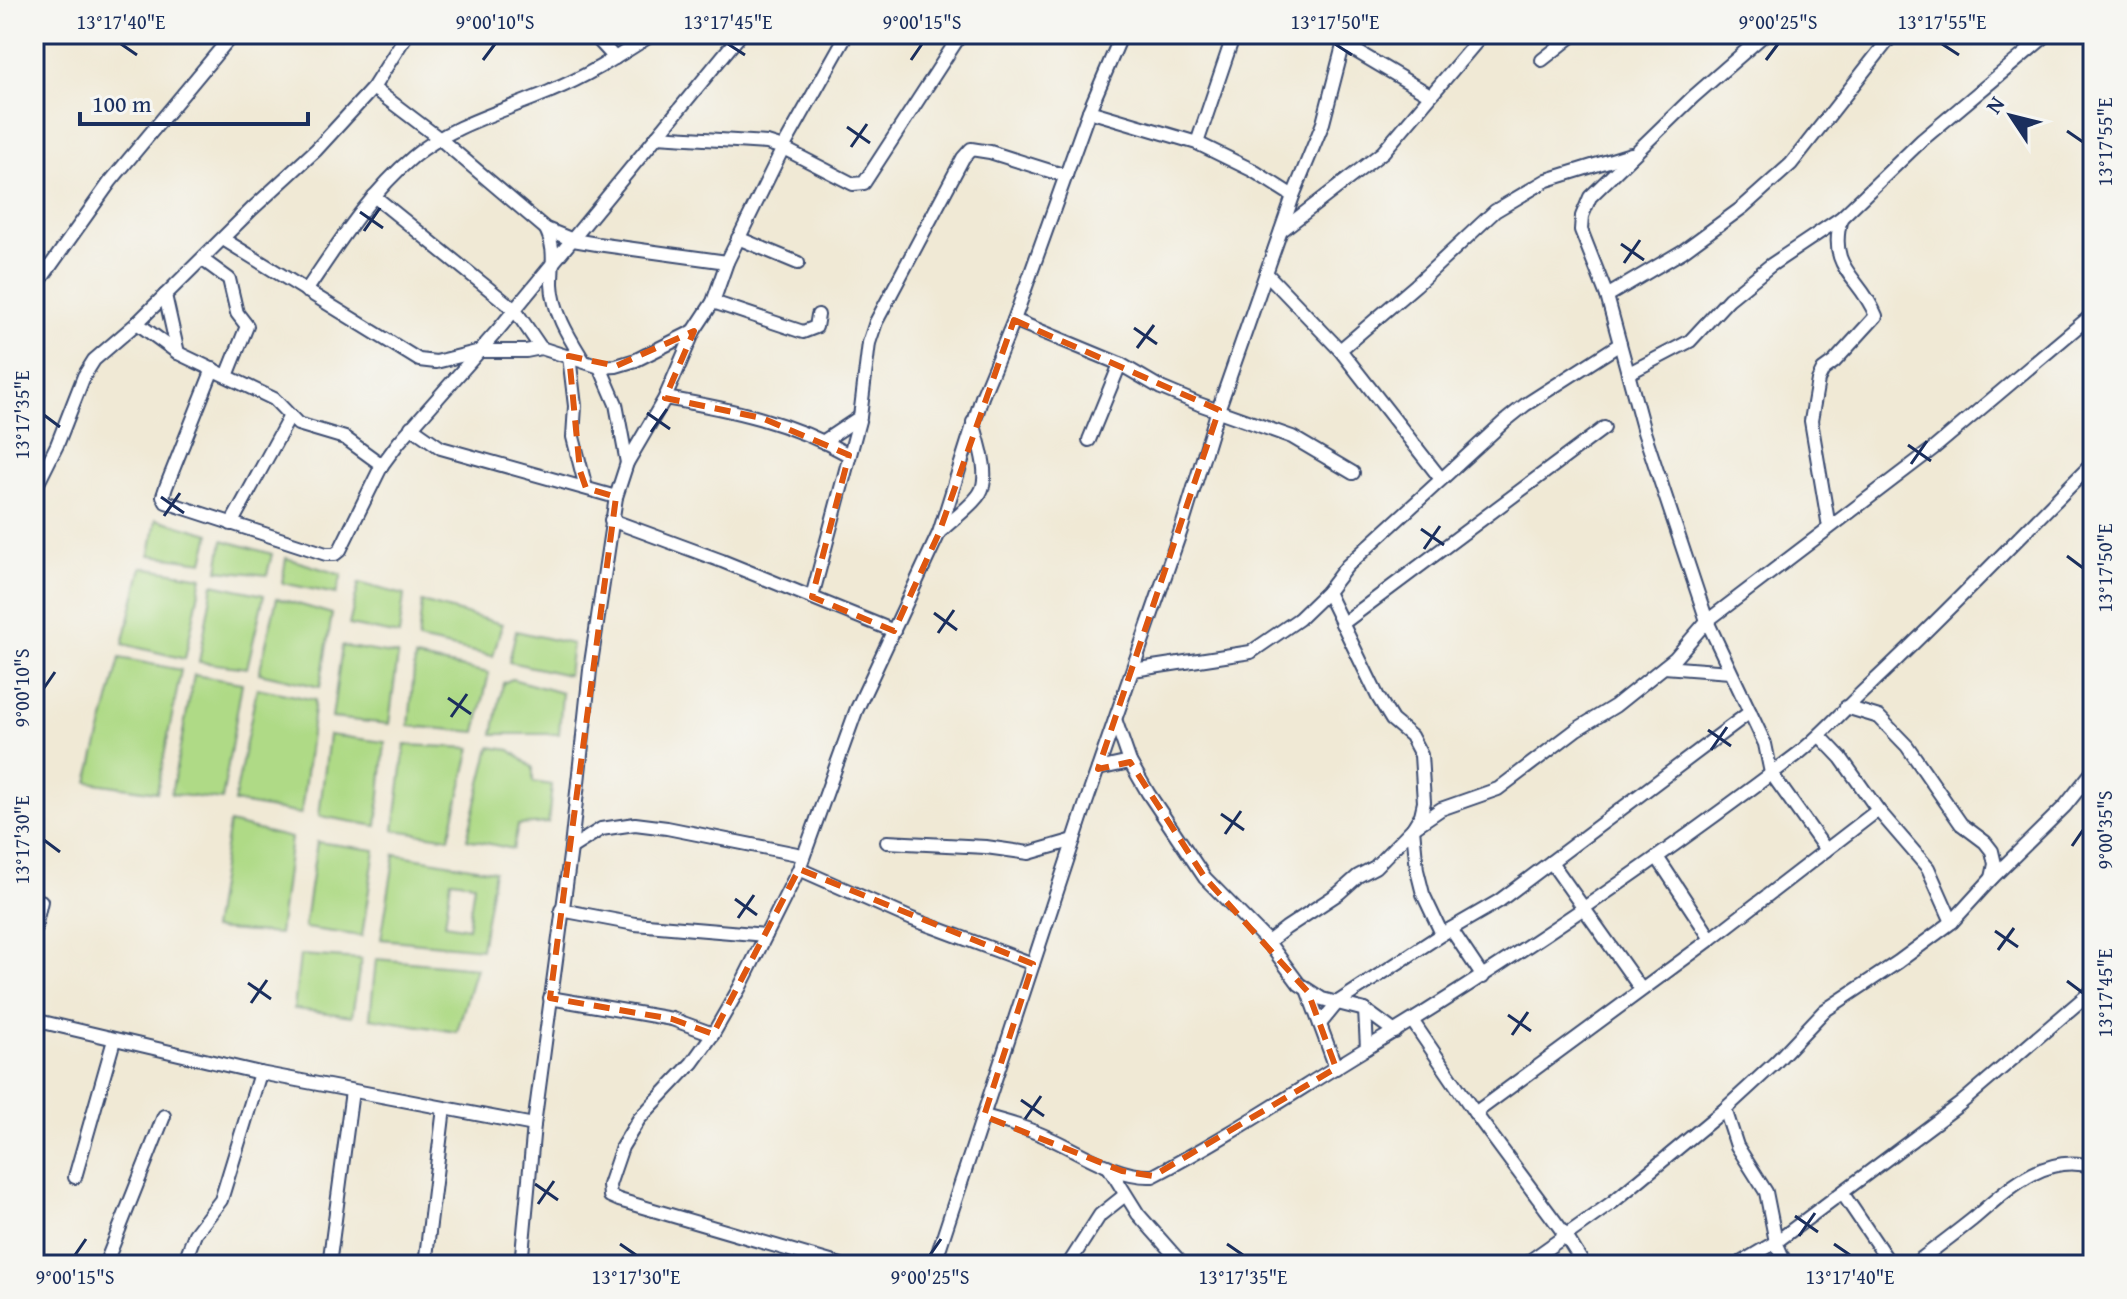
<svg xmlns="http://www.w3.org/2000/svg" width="2127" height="1299" font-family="'Gentium Book Plus',serif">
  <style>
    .green { fill: #afda86; stroke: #658472; stroke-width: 2; fill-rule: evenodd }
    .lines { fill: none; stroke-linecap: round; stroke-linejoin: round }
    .minor-casing { stroke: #3b4b70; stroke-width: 16 }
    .minor { stroke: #fff; stroke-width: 12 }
    .marked { fill: none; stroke: #de5710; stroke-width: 6; stroke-dasharray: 16 10; stroke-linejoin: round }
    .ticks { fill: none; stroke: #1b2f5e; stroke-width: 3 }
    .neatline { fill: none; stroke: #1b2f5e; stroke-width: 3 }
    .ticks-label { font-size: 20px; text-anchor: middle; fill: #1b2f5e }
  </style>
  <rect width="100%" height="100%" fill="#f6f6f2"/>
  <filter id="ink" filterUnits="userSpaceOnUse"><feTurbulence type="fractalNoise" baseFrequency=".0125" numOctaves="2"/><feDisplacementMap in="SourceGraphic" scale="16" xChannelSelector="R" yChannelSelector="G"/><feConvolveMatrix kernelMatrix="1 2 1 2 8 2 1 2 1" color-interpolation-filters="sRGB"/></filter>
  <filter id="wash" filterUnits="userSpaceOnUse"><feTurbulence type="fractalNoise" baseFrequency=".006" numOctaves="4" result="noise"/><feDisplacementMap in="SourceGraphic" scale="32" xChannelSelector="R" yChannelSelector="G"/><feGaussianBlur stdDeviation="1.8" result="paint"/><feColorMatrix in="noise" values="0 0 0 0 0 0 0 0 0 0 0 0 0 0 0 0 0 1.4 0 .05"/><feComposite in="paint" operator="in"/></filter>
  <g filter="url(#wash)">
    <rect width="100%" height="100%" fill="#f0e9d5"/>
    <g class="green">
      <path d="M156,519L210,534L203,562L150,555Z"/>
      <path d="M223,540L272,554L267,575L218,570Z"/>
      <path d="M286,558L342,575L336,594L282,583Z"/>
      <path d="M142,567L202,577L185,659L123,644Z"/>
      <path d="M359,583L404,595L399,635L349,625Z"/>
      <path d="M213,584L264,595L247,668L199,662Z"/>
      <path d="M277,598L332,614L320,687L259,673Z"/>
      <path d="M422,602L502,624L493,656L418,640Z"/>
      <path d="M516,631L572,644L568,675L509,662Z"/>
      <path d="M342,646L398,655L389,724L332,718Z"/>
      <path d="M120,658L181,670L157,792L88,782Z"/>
      <path d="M415,658L489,673L476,732L409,726Z"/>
      <path d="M194,675L242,683L222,800L171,794Z"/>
      <path d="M512,679L562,693L559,734H493L503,683Z"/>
      <path d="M257,688L315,700L301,814L234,802Z"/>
      <path d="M329,735L385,742L377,826L319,816Z"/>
      <path d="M405,745L471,748L449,838L394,830Z"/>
      <path d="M490,747L510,750L533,768V782L552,785L548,823L518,825L513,849L467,839Z"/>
      <path d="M229,823L291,838L279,934L212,929Z"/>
      <path d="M317,842L375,850L362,936L304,928Z"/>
      <path d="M395,854L494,871L481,949L381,939ZM451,880L474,883L468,928L445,924Z"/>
      <path d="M300,955L361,959L352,1016L294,1009Z"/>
      <path d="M376,959L476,968L457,1032L370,1018Z"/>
    </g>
  </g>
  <g filter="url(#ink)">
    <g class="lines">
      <g class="minor-casing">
        <g id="minor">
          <path d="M593,34L615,58"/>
          <path d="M1765,34L1693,97L1590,197L1582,216L1581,230L1607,296L1644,432L1707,621L1765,744L1771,773L1826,850"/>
          <path d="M1344,44L1430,95"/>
          <path d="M1542,60L1575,34"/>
          <path d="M373,88L440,139L546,229L573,240L597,244L727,262"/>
          <path d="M1089,111L1197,143L1252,170L1293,196"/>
          <path d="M657,136L767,143L783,148L853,184L864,183L961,34"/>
          <path d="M1197,143L1234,34"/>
          <path d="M374,196L515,310L541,348"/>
          <path d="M546,229C556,249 552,263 552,284C553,312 569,337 583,360"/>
          <path d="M1281,231L1383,152L1483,34"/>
          <path d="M738,238L798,263"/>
          <path d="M223,239L419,360L436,362L480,351H526L541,348L600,367L616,366L636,360L694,331"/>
          <path d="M203,260L229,279L237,313L247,326L227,376"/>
          <path d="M1266,273L1340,350"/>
          <path d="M34,289L110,182L233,34"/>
          <path d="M306,291C338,244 369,194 413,157C452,124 505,111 551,91C588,76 620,55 653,34"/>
          <path d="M165,295L178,353"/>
          <path d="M1607,296L1683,251L1743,207L1791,164L1893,34"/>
          <path d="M713,302L803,332L816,327L818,315"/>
          <path d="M1014,320L1120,364L1161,388L1199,404L1292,437L1353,473"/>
          <path d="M137,323L178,353L274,399L298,424L345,438L382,465"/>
          <path d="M569,356L575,406L573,437L586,488"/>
          <path d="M600,367L616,404L627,463"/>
          <path d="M213,369L166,487L163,496L166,502L326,554H335L340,550L382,465L399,442L498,330L741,34"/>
          <path d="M1629,373L1690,341L1729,299L1771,265L1841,218L1922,140L2048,34"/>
          <path d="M665,398C730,409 791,422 849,455"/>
          <path d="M411,427L441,448L616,497"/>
          <path d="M1089,440L1120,364"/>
          <path d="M824,441L860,417"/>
          <path d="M1441,479L1340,350L1416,285L1495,211L1547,180L1631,154"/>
          <path d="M34,491L57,445L84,376L94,360L137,323L252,209L316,150L373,88L407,34"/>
          <path d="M611,520L722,561L894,631"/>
          <path d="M231,524L290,416"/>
          <path d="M1829,527L1811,421L1818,380L1823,370L1834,362L1876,316C1860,275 1827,271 1841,218"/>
          <path d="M942,530C953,519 972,506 980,493C991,475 978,441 973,422"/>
          <path d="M1327,592L1378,697L1392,720L1411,736L1421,755L1424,802L1421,815L1413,828L1417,870L1423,894L1442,934"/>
          <path d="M812,597L860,417L869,343L876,322L963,158L971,149L990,152L1066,176"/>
          <path d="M1342,624L1604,428"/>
          <path d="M1664,667L1730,672"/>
          <path d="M1133,670L1251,652L1299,619L1327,592L1347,566L1505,421L1525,405L1620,344"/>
          <path d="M1846,707L1879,717L1907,746L1961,824L1985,842L1992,851L1995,864L1992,878"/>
          <path d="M1116,722L1130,762L1148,793L1205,878L1268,942L1299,984L1322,999L1365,1010L1395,1032"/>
          <path d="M1820,736L1841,758L1878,810L1928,868L1952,922"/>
          <path d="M1098,769L1130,762"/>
          <path d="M887,842L986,847L1029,853L1074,840"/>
          <path d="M571,848L601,829L635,824L667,828L802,855"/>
          <path d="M1657,857L1711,939"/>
          <path d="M1551,862L1641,989"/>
          <path d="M799,869L912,919L1033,964"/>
          <path d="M561,910L635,924L766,935"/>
          <path d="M1451,929L1483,977"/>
          <path d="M34,932L41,901"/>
          <path d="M1268,942L1286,928L1339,893L1358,876L1375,867L1413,828L1441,809L1498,789L1577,729L1615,706L1675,658L1707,621L1934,448L2093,314"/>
          <path d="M1308,992L1336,1068"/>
          <path d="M550,998L672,1019L713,1034"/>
          <path d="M1365,1010L1367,1048"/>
          <path d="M34,1020L260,1073L534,1125"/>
          <path d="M1413,1022L1475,1113L1566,1236L1584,1265"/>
          <path d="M1320,1024L1338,1002L1442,934L1499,901L1750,712"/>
          <path d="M1725,1109L1737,1146L1766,1192L1776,1242L1786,1265"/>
          <path d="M1475,1113L1711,939L1878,810"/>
          <path d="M984,1116C1006,1122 1028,1128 1049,1138C1081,1152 1117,1178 1153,1176C1228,1137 1296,1091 1367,1048C1516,958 1660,858 1799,753C1825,732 1846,707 1870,685C1947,613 2019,537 2093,463"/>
          <path d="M1108,1166L1138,1214L1183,1265"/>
          <path d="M75,1177L114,1040"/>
          <path d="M1843,1194L1891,1265"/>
          <path d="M105,1265L164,1116"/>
          <path d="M183,1265L195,1234L221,1200L260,1073"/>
          <path d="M329,1265L352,1091"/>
          <path d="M425,1265L444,1108"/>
          <path d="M521,1265L534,1125L571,848L590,670L616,497L627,463L665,398L694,331L713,302L727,262L783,148L847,34"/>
          <path d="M841,1265L619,1200L610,1196L609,1185L622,1147L639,1119L692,1063L713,1034L740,987L799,869L856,711L939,533L982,397L1014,320L1089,111L1122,34"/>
          <path d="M934,1265L1086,803L1181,530L1216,416L1293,196L1323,123L1346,34"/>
          <path d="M1068,1265L1100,1215L1125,1195"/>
          <path d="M1524,1265L1613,1202L1725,1109L1775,1063L1824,1011L1898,962L1952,922L1992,878L2065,806L2093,771"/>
          <path d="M1737,1265L1776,1242L1960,1104L2093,990"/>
          <path d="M1913,1265C1933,1250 1953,1235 1973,1219C2006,1191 2046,1151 2093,1167"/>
        </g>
      </g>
      <use href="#minor" class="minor"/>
    </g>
  </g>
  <path class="marked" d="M1014,320L1219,410L1098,769L1130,762L1205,878L1308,992L1336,1068L1153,1176L1122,1171L984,1116L1033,964L799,869L713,1034L672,1019L550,998L616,497L586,488L580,471L569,356L616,366L694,331L665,398L762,418L849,455L812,597L894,631L939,533Z"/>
  <path class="ticks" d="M121,44L137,55M728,44L745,55M1335,44L1352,55M1942,44L1959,55M483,60L495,44M911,60L922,44M1766,60L1778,44M847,127L870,143M2067,131L2083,142M851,147L867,124M360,212L383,228M364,231L380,208M1621,244L1644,260M1624,263L1640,240M1134,328L1157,344M1137,348L1154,325M647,413L670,429M44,415L60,427M651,432L667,409M1908,445L1931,461M1911,464L1927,441M161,497L184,513M164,516L180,493M1421,529L1444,545M1424,549L1440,526M2067,556L2083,568M934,613L957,630M938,633L954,610M44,688L55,672M448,698L471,714M451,717L467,694M1708,730L1731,746M1711,750L1727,727M1221,814L1244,830M1225,834L1241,811M44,840L60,852M2072,846L2083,830M735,899L757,915M738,918L754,895M1995,931L2018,947M1998,950L2014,928M2067,981L2083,993M248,983L271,999M251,1003L267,980M1508,1015L1531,1031M1512,1035L1528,1012M1021,1100L1044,1116M1025,1119L1041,1096M535,1184L558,1200M538,1204L554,1181M1795,1216L1818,1232M1799,1236L1815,1213M620,1244L636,1255M1227,1244L1243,1255M1834,1244L1850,1255M75,1255L86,1239M930,1255L941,1239"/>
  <rect width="2127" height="1299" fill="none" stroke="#f6f6f2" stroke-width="88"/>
  <g transform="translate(2011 116) rotate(305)" stroke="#f6f6f2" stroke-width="6" paint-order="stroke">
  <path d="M0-6L14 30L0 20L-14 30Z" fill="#1b2f5e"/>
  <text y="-12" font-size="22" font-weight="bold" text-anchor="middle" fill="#1b2f5e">N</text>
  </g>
  <path d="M80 112v12h228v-12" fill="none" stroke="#1b2f5e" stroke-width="4"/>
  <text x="92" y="112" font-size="24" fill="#1b2f5e" stroke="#f6f6f2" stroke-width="6" paint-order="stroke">100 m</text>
  <rect x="44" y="44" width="2039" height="1211" class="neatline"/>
  <g class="ticks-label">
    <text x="121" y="29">13°17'40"E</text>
    <text x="495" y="29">9°00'10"S</text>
    <text x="728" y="29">13°17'45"E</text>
    <text x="922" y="29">9°00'15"S</text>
    <text x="1335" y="29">13°17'50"E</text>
    <text x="1778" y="29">9°00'25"S</text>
    <text x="1942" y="29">13°17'55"E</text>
    <text transform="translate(2105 142) rotate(-90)" y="7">13°17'55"E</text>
    <text transform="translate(22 415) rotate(-90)" y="7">13°17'35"E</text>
    <text transform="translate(2105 568) rotate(-90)" y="7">13°17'50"E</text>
    <text transform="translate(22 688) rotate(-90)" y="7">9°00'10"S</text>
    <text transform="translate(2105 830) rotate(-90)" y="7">9°00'35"S</text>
    <text transform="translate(22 840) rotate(-90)" y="7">13°17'30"E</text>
    <text transform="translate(2105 993) rotate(-90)" y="7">13°17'45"E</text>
    <text x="75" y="1284">9°00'15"S</text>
    <text x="636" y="1284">13°17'30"E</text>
    <text x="930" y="1284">9°00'25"S</text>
    <text x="1243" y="1284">13°17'35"E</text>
    <text x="1850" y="1284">13°17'40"E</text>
  </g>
</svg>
